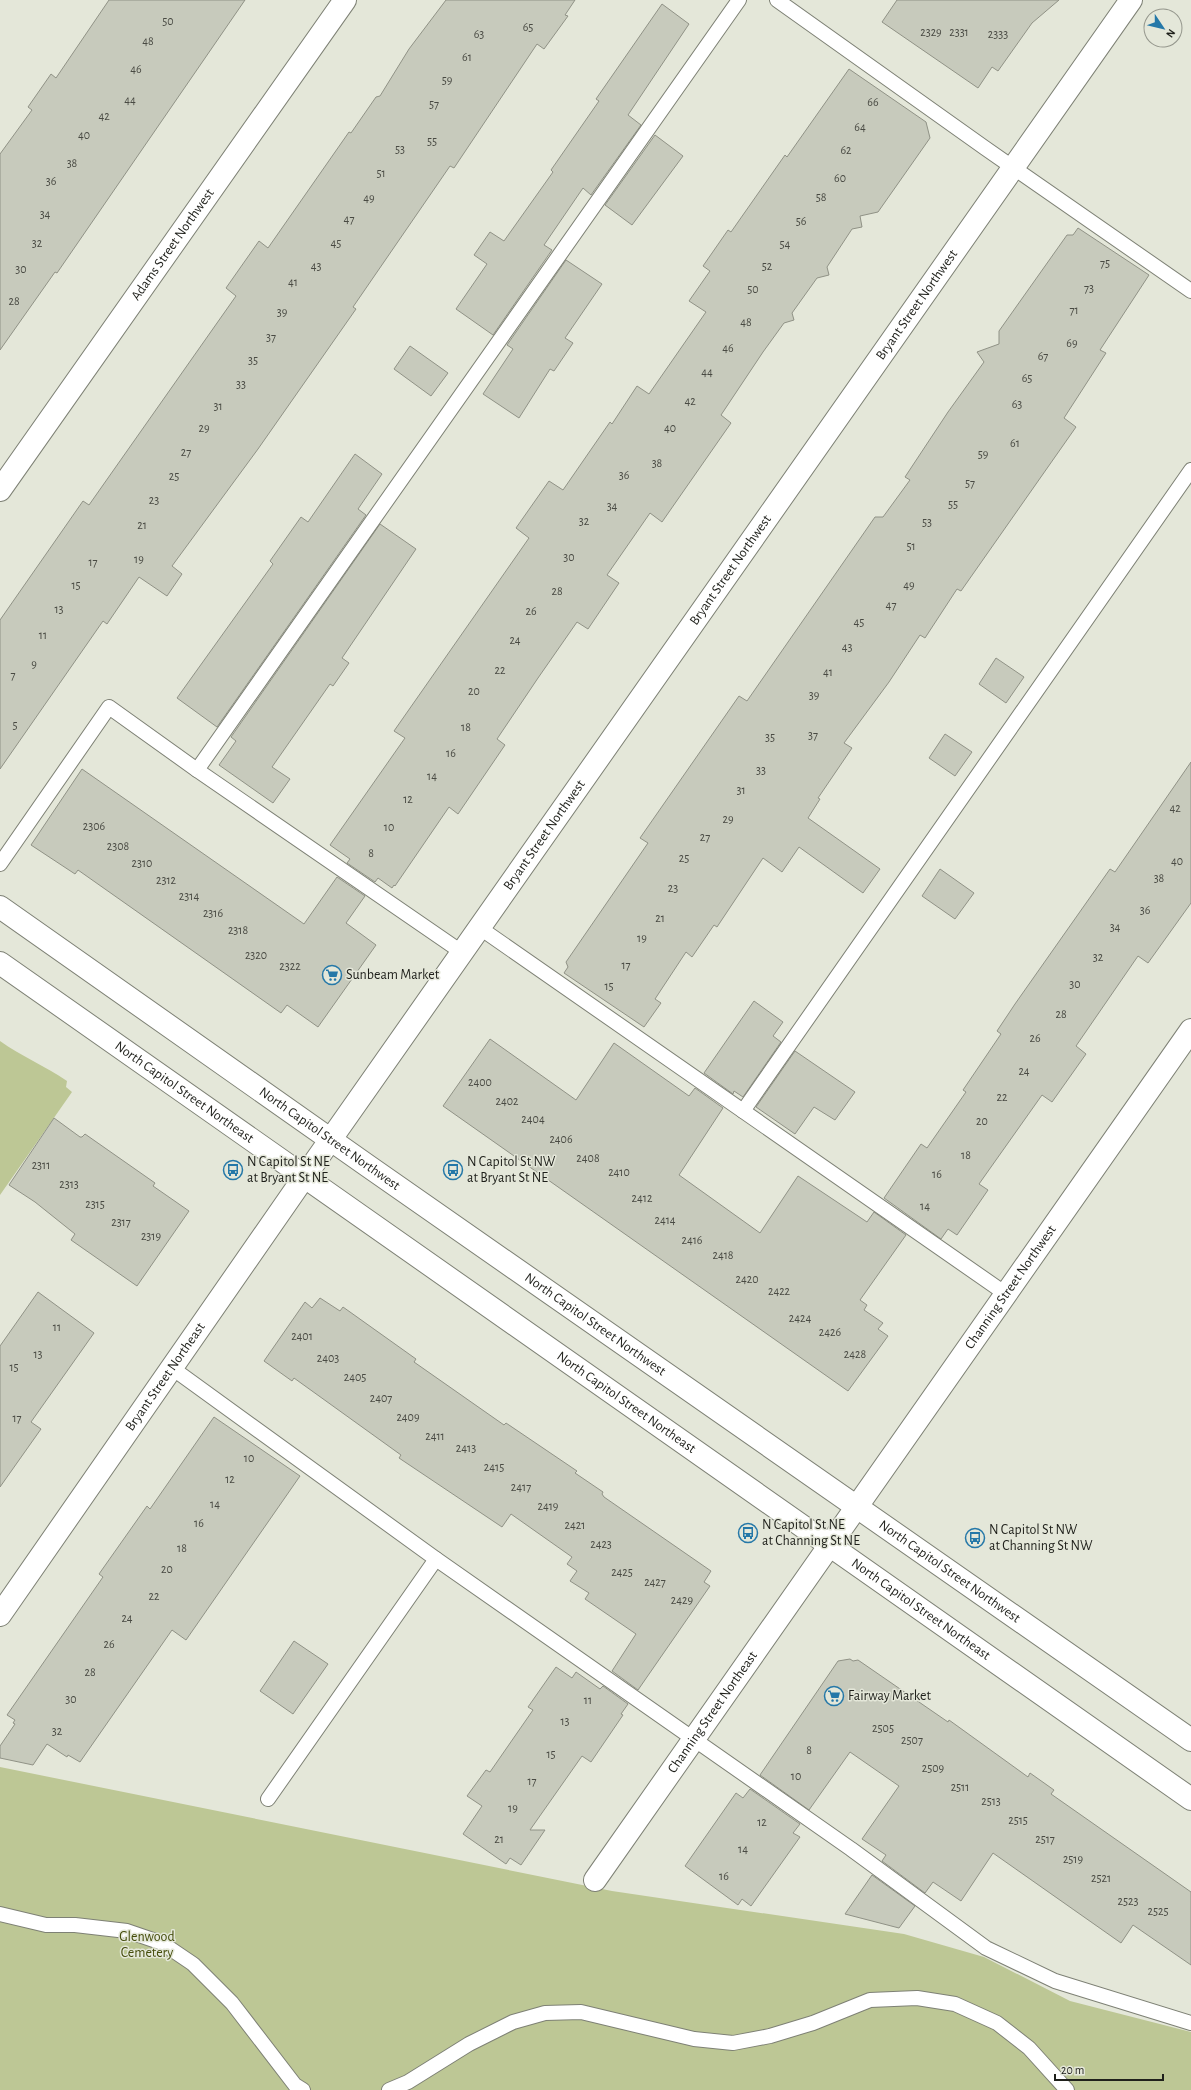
<svg xmlns="http://www.w3.org/2000/svg" width="1191" height="2090" font-family="'Alegreya Sans',sans-serif">
  <style>
    .green { fill: #bdc795 }
    .building { fill: #c7cabc; stroke: #909286 }
    .lines { fill: none; stroke-linecap: round; stroke-linejoin: round }
    .service-casing { stroke: #7e8175; stroke-width: 16 }
    .minor-casing { stroke: #7e8175; stroke-width: 24 }
    .primary-casing { stroke: #7e8175; stroke-width: 24 }
    .service { stroke: #fff; stroke-width: 14 }
    .minor { stroke: #fff; stroke-width: 22 }
    .primary { stroke: #fff; stroke-width: 22 }
    .labels { text-anchor: middle; dominant-baseline: central; stroke-width: 3; stroke-linejoin: round; paint-order: stroke }
    .number-label { font-size: 12px; fill: #494a43 }
    .street-label { font-size: 14px; fill: #1f201b; stroke: #e4e7d9 }
    .poi-label { font-size: 14px; fill: #1f201b; stroke: #e4e7d9; text-anchor: start }
    .park-label { font-size: 14px; fill: #454d0c; stroke: #e4e7d9 }
  </style>
  <rect width="100%" height="100%" fill="#e4e7d9"/>
  <g class="green">
    <path d="M0,1041C21,1056 45,1066 67,1081L66,1087L72,1092L0,1195Z"/>
    <path d="M0,1767L612,1891L904,1934L984,1957L1070,2001L1191,2032V2090H0Z"/>
  </g>
  <g class="building">
    <path d="M109,0H245L57,273L55,272L0,350V154L32,110L28,107L51,74L56,78Z"/>
    <path d="M446,0H575L565,15L568,16L544,49L537,44L454,168L450,166L353,307L356,309L258,449L172,566L182,574L167,596L139,577L107,624L103,621L0,769V620L83,501L89,505L236,296L226,288L259,241L268,248L349,132L351,133L376,97L380,96L409,49Z"/>
    <path d="M897,0H1059L1032,23L998,71L992,67L978,88L882,22Z"/>
    <path d="M662,4L689,24L628,115L641,125L591,195L583,188L544,245L552,250L493,335L456,309L487,264L474,255L490,232L504,241L553,172L551,170L599,101L596,99Z"/>
    <path d="M849,69L926,122L930,138L878,212L860,216L862,227L852,229L827,267L829,275L817,278L792,313L794,320L784,323L763,352L721,415L731,423L662,522L650,513L632,539L607,575L619,583L588,629L577,622L538,678L497,739L505,745L458,814L449,807L395,886L394,885L392,888L378,878L375,882L347,863L350,859L330,845L405,738L394,731L529,538L516,528L549,481L563,490L610,422L612,424L637,386L649,394L690,335L706,312L689,301L710,271L703,266L728,230L731,232L785,155L787,157Z"/>
    <path d="M655,135L683,156L632,225L605,205Z"/>
    <path d="M1078,228L1149,275L1100,350L1106,353L1064,418L1076,427L961,591L957,589L925,638L920,635L889,682L844,743L852,748L818,798L820,799L808,818L880,869L863,893L799,847L782,872L763,858L717,927L714,925L692,957L686,952L655,999L661,1003L644,1027L564,973L568,967L566,962L648,843L640,838L739,696L747,701L875,517H883L910,480L905,477L948,412L984,362L977,352L999,344V331L1067,235H1073Z"/>
    <path d="M566,260L602,284L565,338L573,343L554,371L550,369L519,418L483,394L513,349L507,345Z"/>
    <path d="M410,346L448,373L431,396L394,369Z"/>
    <path d="M355,454L382,474L358,509L366,515L217,727L177,698L273,564L270,561L301,517L308,522Z"/>
    <path d="M380,524L416,549L342,658L349,663L333,686L330,684L272,767L290,779L273,803L219,765L236,741L231,737Z"/>
    <path d="M996,658L1024,677L1006,703L979,684Z"/>
    <path d="M945,734L972,752L955,776L929,758Z"/>
    <path d="M1191,762V903L1148,963L1138,956L1076,1046L1086,1054L1052,1102L1042,1095L979,1184L988,1190L957,1235L948,1229L941,1239L884,1198L921,1144L927,1148L966,1092L963,1090L1001,1034L997,1031L1015,1004L1110,869L1115,872Z"/>
    <path d="M82,769L304,924L337,877L365,896L346,923L376,945L318,1027L287,1005L281,1013L78,870L75,874L31,845Z"/>
    <path d="M940,869L974,893L955,919L922,896Z"/>
    <path d="M754,1001L783,1022L773,1036L781,1042L743,1097L734,1091L733,1094L704,1073Z"/>
    <path d="M490,1039L576,1100L614,1043L689,1096L695,1088L723,1108L679,1175L760,1233L798,1176L867,1222L874,1212L906,1235L860,1300L867,1305L864,1310L883,1323L878,1329L888,1336L848,1391L443,1106Z"/>
    <path d="M795,1051L855,1092L835,1120L814,1107L795,1134L756,1107Z"/>
    <path d="M54,1118L80,1137H82L85,1134L155,1183L153,1186L189,1211L137,1286L71,1240L75,1234L35,1202L9,1185Z"/>
    <path d="M38,1292L94,1333L31,1422L41,1429L0,1487V1346Z"/>
    <path d="M320,1298L340,1311L343,1307L416,1359L414,1362L504,1425L506,1423L577,1471L575,1473L603,1492L602,1494L604,1497L711,1571L704,1582L710,1586L638,1690L612,1671L636,1634L585,1599L589,1593L570,1581L577,1571L567,1564L572,1557L511,1514L502,1527L399,1458L401,1455L294,1378L292,1381L264,1361L305,1302L312,1308Z"/>
    <path d="M214,1417L300,1476L186,1640L172,1630L80,1762L68,1755L67,1757L47,1744L33,1765L0,1758V1746L15,1724L13,1723L15,1720L7,1715L103,1577L99,1574L147,1506L150,1509Z"/>
    <path d="M294,1641L328,1664L293,1714L260,1691Z"/>
    <path d="M850,1659L853,1661L858,1660L948,1722L949,1720L1028,1777L1030,1773L1054,1790L1051,1794L1191,1892V1965L1133,1925L1121,1943L993,1853L961,1901L933,1882L925,1893L882,1861L886,1855L862,1839L899,1786L850,1752L809,1810L760,1775L838,1661Z"/>
    <path d="M556,1667L572,1678L576,1672L600,1689L603,1686L628,1704L621,1714L623,1715L591,1762L582,1756L530,1830H545L521,1865L510,1858L506,1864L463,1834L482,1806L467,1796L486,1770L490,1772L533,1710L528,1707Z"/>
    <path d="M750,1789L800,1824L793,1833L800,1837L751,1906L742,1899L738,1905L685,1866L736,1793L743,1798Z"/>
    <path d="M872,1875L915,1906L899,1928L845,1914Z"/>
  </g>
  <g class="lines">
    <g class="service-casing">
      <g id="service">
        <path d="M777,0L985,148L1191,291"/>
        <path d="M197,770L463,953"/>
        <path d="M0,864L109,707L197,770L739,0"/>
        <path d="M480,928L1006,1294"/>
        <path d="M743,1111L1191,470"/>
        <path d="M172,1368L436,1559L851,1849L986,1948L1055,1981L1191,2023"/>
        <path d="M268,1799L436,1559"/>
        <path d="M0,1914L46,1925H75L127,1931L162,1943L193,1964L232,2003L295,2085L303,2090"/>
        <path d="M389,2090L408,2082L469,2044L513,2022L545,2013L581,2012L694,2039L733,2043L770,2036L813,2023L870,2000L917,1998L955,2004L997,2023L1029,2048L1067,2090"/>
      </g>
    </g>
    <g class="minor-casing">
      <g id="minor">
        <path id="s1" d="M0,490L345,0"/>
        <path id="s2" d="M0,1615L305,1176L1131,0"/>
        <path id="s3" d="M595,1880L1191,1030"/>
      </g>
    </g>
    <g class="primary-casing">
      <g id="primary">
        <path id="s4" d="M0,907L368,1166L1191,1740"/>
        <path id="s5" d="M0,963L1191,1799"/>
      </g>
    </g>
    <use href="#service" class="service"/>
    <use href="#minor" class="minor"/>
    <use href="#primary" class="primary"/>
  </g>
  <defs>
    <g id="supermarket-ring" transform="scale(1)"><circle r="9.5" fill="#e4e7d9" stroke="#2578a8" stroke-width="1.5"/><path d="M-6-5.5h2.5l.6 2H6L4.5 2H-2.5L-4.4-4H-6ZM-1.5 3.2a1.3 1.3 0 1 0 .1 0ZM3 3.2a1.3 1.3 0 1 0 .1 0Z" fill="#2578a8"/></g>
    <g id="bus-ring" transform="scale(1)"><circle r="9.5" fill="#e4e7d9" stroke="#2578a8" stroke-width="1.5"/><path d="M-5-6H5V4H4V6H2V4H-2V6H-4V4H-5ZM-3.5-4V0h7V-4ZM-3.5 1.2v1.5H-2V1.2ZM2 1.2v1.5H3.5V1.2Z" fill="#2578a8"/></g>
  </defs>
  <g fill-rule="evenodd">
    <use href="#supermarket-ring" x="332" y="975"/>
    <use href="#bus-ring" x="233" y="1170"/>
    <use href="#bus-ring" x="453" y="1170"/>
    <use href="#bus-ring" x="748" y="1533"/>
    <use href="#bus-ring" x="975" y="1538"/>
    <use href="#supermarket-ring" x="834" y="1696"/>
  </g>
  <g class="labels">
    <g class="number-label">
      <text x="168" y="21">50</text>
      <text x="528" y="27">65</text>
      <text x="931" y="32">2329</text>
      <text x="959" y="32">2331</text>
      <text x="479" y="34">63</text>
      <text x="998" y="34">2333</text>
      <text x="148" y="41">48</text>
      <text x="467" y="57">61</text>
      <text x="136" y="69">46</text>
      <text x="447" y="80">59</text>
      <text x="130" y="100">44</text>
      <text x="873" y="102">66</text>
      <text x="434" y="104">57</text>
      <text x="104" y="116">42</text>
      <text x="860" y="127">64</text>
      <text x="84" y="135">40</text>
      <text x="432" y="141">55</text>
      <text x="400" y="149">53</text>
      <text x="846" y="150">62</text>
      <text x="72" y="163">38</text>
      <text x="381" y="173">51</text>
      <text x="840" y="178">60</text>
      <text x="51" y="181">36</text>
      <text x="821" y="197">58</text>
      <text x="369" y="198">49</text>
      <text x="45" y="214">34</text>
      <text x="349" y="219">47</text>
      <text x="801" y="221">56</text>
      <text x="37" y="243">32</text>
      <text x="336" y="243">45</text>
      <text x="785" y="244">54</text>
      <text x="1105" y="263">75</text>
      <text x="316" y="266">43</text>
      <text x="767" y="266">52</text>
      <text x="21" y="269">30</text>
      <text x="293" y="282">41</text>
      <text x="1089" y="288">73</text>
      <text x="753" y="289">50</text>
      <text x="14" y="301">28</text>
      <text x="1074" y="310">71</text>
      <text x="282" y="312">39</text>
      <text x="746" y="322">48</text>
      <text x="271" y="337">37</text>
      <text x="1072" y="343">69</text>
      <text x="728" y="348">46</text>
      <text x="1043" y="356">67</text>
      <text x="253" y="360">35</text>
      <text x="707" y="372">44</text>
      <text x="1027" y="378">65</text>
      <text x="241" y="384">33</text>
      <text x="690" y="401">42</text>
      <text x="1017" y="404">63</text>
      <text x="218" y="406">31</text>
      <text x="204" y="428">29</text>
      <text x="670" y="428">40</text>
      <text x="1015" y="443">61</text>
      <text x="186" y="452">27</text>
      <text x="983" y="454">59</text>
      <text x="657" y="463">38</text>
      <text x="624" y="475">36</text>
      <text x="174" y="476">25</text>
      <text x="970" y="483">57</text>
      <text x="154" y="500">23</text>
      <text x="953" y="504">55</text>
      <text x="612" y="506">34</text>
      <text x="584" y="521">32</text>
      <text x="927" y="522">53</text>
      <text x="142" y="525">21</text>
      <text x="911" y="546">51</text>
      <text x="569" y="557">30</text>
      <text x="139" y="559">19</text>
      <text x="93" y="562">17</text>
      <text x="76" y="585">15</text>
      <text x="909" y="585">49</text>
      <text x="557" y="591">28</text>
      <text x="891" y="605">47</text>
      <text x="59" y="609">13</text>
      <text x="531" y="611">26</text>
      <text x="859" y="622">45</text>
      <text x="43" y="635">11</text>
      <text x="515" y="640">24</text>
      <text x="847" y="647">43</text>
      <text x="34" y="664">9</text>
      <text x="500" y="670">22</text>
      <text x="828" y="672">41</text>
      <text x="13" y="675">7</text>
      <text x="474" y="691">20</text>
      <text x="814" y="695">39</text>
      <text x="15" y="725">5</text>
      <text x="466" y="727">18</text>
      <text x="813" y="735">37</text>
      <text x="770" y="737">35</text>
      <text x="451" y="753">16</text>
      <text x="761" y="770">33</text>
      <text x="432" y="776">14</text>
      <text x="741" y="790">31</text>
      <text x="408" y="799">12</text>
      <text x="1175" y="808">42</text>
      <text x="728" y="819">29</text>
      <text x="94" y="826">2306</text>
      <text x="389" y="827">10</text>
      <text x="705" y="837">27</text>
      <text x="118" y="846">2308</text>
      <text x="371" y="853">8</text>
      <text x="684" y="858">25</text>
      <text x="1177" y="861">40</text>
      <text x="142" y="863">2310</text>
      <text x="1159" y="878">38</text>
      <text x="166" y="880">2312</text>
      <text x="673" y="888">23</text>
      <text x="189" y="896">2314</text>
      <text x="1145" y="910">36</text>
      <text x="213" y="913">2316</text>
      <text x="660" y="918">21</text>
      <text x="1115" y="927">34</text>
      <text x="238" y="930">2318</text>
      <text x="642" y="938">19</text>
      <text x="256" y="955">2320</text>
      <text x="1098" y="957">32</text>
      <text x="626" y="965">17</text>
      <text x="290" y="966">2322</text>
      <text x="1075" y="984">30</text>
      <text x="609" y="986">15</text>
      <text x="1061" y="1014">28</text>
      <text x="1035" y="1038">26</text>
      <text x="1024" y="1071">24</text>
      <text x="480" y="1082">2400</text>
      <text x="1002" y="1097">22</text>
      <text x="507" y="1101">2402</text>
      <text x="533" y="1119">2404</text>
      <text x="982" y="1121">20</text>
      <text x="561" y="1139">2406</text>
      <text x="966" y="1155">18</text>
      <text x="588" y="1158">2408</text>
      <text x="41" y="1165">2311</text>
      <text x="619" y="1172">2410</text>
      <text x="937" y="1174">16</text>
      <text x="69" y="1184">2313</text>
      <text x="642" y="1198">2412</text>
      <text x="95" y="1204">2315</text>
      <text x="925" y="1206">14</text>
      <text x="665" y="1220">2414</text>
      <text x="121" y="1222">2317</text>
      <text x="151" y="1236">2319</text>
      <text x="692" y="1240">2416</text>
      <text x="723" y="1255">2418</text>
      <text x="747" y="1279">2420</text>
      <text x="779" y="1291">2422</text>
      <text x="800" y="1318">2424</text>
      <text x="57" y="1327">11</text>
      <text x="830" y="1332">2426</text>
      <text x="302" y="1336">2401</text>
      <text x="38" y="1354">13</text>
      <text x="855" y="1354">2428</text>
      <text x="328" y="1358">2403</text>
      <text x="14" y="1367">15</text>
      <text x="355" y="1377">2405</text>
      <text x="381" y="1398">2407</text>
      <text x="408" y="1417">2409</text>
      <text x="17" y="1418">17</text>
      <text x="435" y="1436">2411</text>
      <text x="466" y="1448">2413</text>
      <text x="249" y="1458">10</text>
      <text x="494" y="1467">2415</text>
      <text x="230" y="1479">12</text>
      <text x="521" y="1487">2417</text>
      <text x="215" y="1504">14</text>
      <text x="548" y="1506">2419</text>
      <text x="199" y="1523">16</text>
      <text x="575" y="1525">2421</text>
      <text x="601" y="1544">2423</text>
      <text x="182" y="1548">18</text>
      <text x="167" y="1569">20</text>
      <text x="622" y="1572">2425</text>
      <text x="655" y="1582">2427</text>
      <text x="154" y="1596">22</text>
      <text x="682" y="1600">2429</text>
      <text x="127" y="1618">24</text>
      <text x="109" y="1644">26</text>
      <text x="90" y="1672">28</text>
      <text x="71" y="1699">30</text>
      <text x="588" y="1700">11</text>
      <text x="565" y="1721">13</text>
      <text x="883" y="1728">2505</text>
      <text x="57" y="1731">32</text>
      <text x="912" y="1740">2507</text>
      <text x="809" y="1750">8</text>
      <text x="551" y="1754">15</text>
      <text x="933" y="1768">2509</text>
      <text x="796" y="1776">10</text>
      <text x="532" y="1781">17</text>
      <text x="960" y="1787">2511</text>
      <text x="991" y="1801">2513</text>
      <text x="513" y="1808">19</text>
      <text x="1018" y="1820">2515</text>
      <text x="762" y="1822">12</text>
      <text x="499" y="1839">21</text>
      <text x="1045" y="1839">2517</text>
      <text x="743" y="1849">14</text>
      <text x="1073" y="1859">2519</text>
      <text x="724" y="1876">16</text>
      <text x="1101" y="1878">2521</text>
      <text x="1128" y="1901">2523</text>
      <text x="1158" y="1911">2525</text>
    </g>
    <g class="street-label">
      <text stroke="none"><textPath href="#s1" startOffset="300">Adams Street Northwest</textPath></text>
      <text stroke="none"><textPath href="#s2" startOffset="1599">Bryant Street Northwest</textPath></text>
      <text stroke="none"><textPath href="#s2" startOffset="1275">Bryant Street Northwest</textPath></text>
      <text stroke="none"><textPath href="#s2" startOffset="951">Bryant Street Northwest</textPath></text>
      <text stroke="none"><textPath href="#s5" startOffset="225">North Capitol Street Northeast</textPath></text>
      <text stroke="none"><textPath href="#s4" startOffset="403">North Capitol Street Northwest</textPath></text>
      <text stroke="none"><textPath href="#s3" startOffset="724">Channing Street Northwest</textPath></text>
      <text stroke="none"><textPath href="#s4" startOffset="727">North Capitol Street Northwest</textPath></text>
      <text stroke="none"><textPath href="#s2" startOffset="290">Bryant Street Northeast</textPath></text>
      <text stroke="none"><textPath href="#s5" startOffset="765">North Capitol Street Northeast</textPath></text>
      <text stroke="none"><textPath href="#s4" startOffset="1159">North Capitol Street Northwest</textPath></text>
      <text stroke="none"><textPath href="#s5" startOffset="1125">North Capitol Street Northeast</textPath></text>
      <text stroke="none"><textPath href="#s3" startOffset="205">Channing Street Northeast</textPath></text>
    </g>
    <g class="poi-label">
      <text x="346" y="975">Sunbeam Market</text>
      <text x="247" y="1162">N Capitol St NE<tspan x="247" dy="16">at Bryant St NE</tspan></text>
      <text x="467" y="1162">N Capitol St NW<tspan x="467" dy="16">at Bryant St NE</tspan></text>
      <text x="762" y="1525">N Capitol St NE<tspan x="762" dy="16">at Channing St NE</tspan></text>
      <text x="989" y="1530">N Capitol St NW<tspan x="989" dy="16">at Channing St NW</tspan></text>
      <text x="848" y="1696">Fairway Market</text>
    </g>
    <g class="park-label">
      <text x="147" y="1937">Glenwood<tspan x="147" dy="16">Cemetery</tspan></text>
    </g>
  </g>
  <g transform="translate(1163 28) rotate(125)"><circle r="19" fill="#e4e7d9" stroke="#95978d"/>
  <path d="M0-3L7 15L0 10L-7 15Z" fill="#2578a8"/>
  <text y="-6" font-size="11" font-weight="bold" text-anchor="middle" fill="#1f201b">N</text>
  </g>
  <path d="M1055 2074v6h108v-6" fill="none" stroke="#1f201b" stroke-width="2"/>
  <text x="1061" y="2074" font-size="12" fill="#1f201b" stroke="#e4e7d9" stroke-width="3" paint-order="stroke">20 m</text>
</svg>
